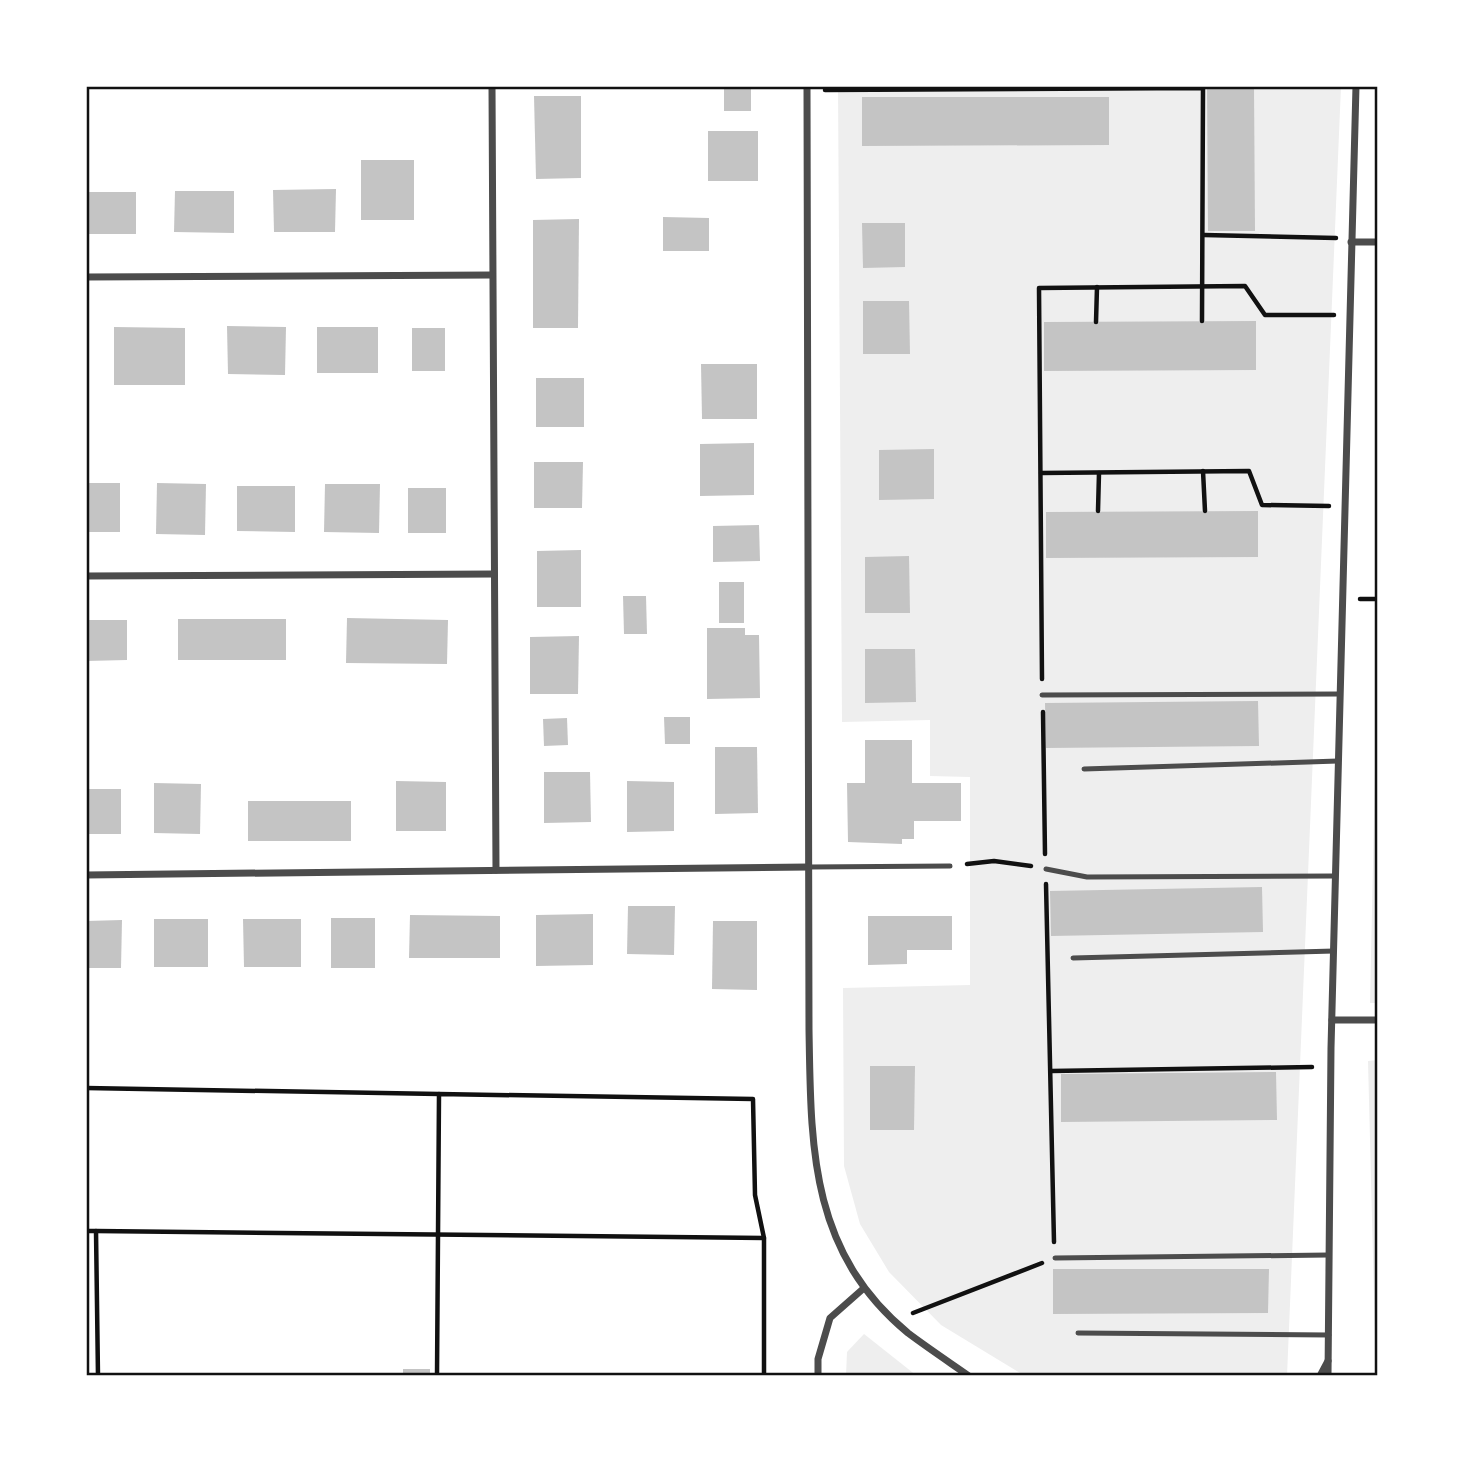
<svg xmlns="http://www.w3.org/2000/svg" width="1464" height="1462" font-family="Arial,sans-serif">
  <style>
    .green { fill: #eee }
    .building { fill: #c4c4c4 }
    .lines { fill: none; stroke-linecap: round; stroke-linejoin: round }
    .path { stroke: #111; stroke-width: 4.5 }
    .service { stroke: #4c4c4c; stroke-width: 5 }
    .minor { stroke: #4c4c4c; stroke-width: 7 }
    .neatline { fill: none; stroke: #111; stroke-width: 2.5 }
  </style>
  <rect width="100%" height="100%" fill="#fff"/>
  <g class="green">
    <path d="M838,86H1341L1287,1376H1025L941,1325L889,1272L860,1224L844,1166L843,988L970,985V777L930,776V720L842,722Z"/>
    <path d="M1378,630V1003H1370Z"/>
    <path d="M1378,1060V1376H1376L1368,1061Z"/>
    <path d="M864,1334L917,1376H846L847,1352Z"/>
  </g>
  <g class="building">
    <rect x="724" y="86" width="27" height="25"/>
    <path d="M1207,86H1254L1255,231H1208Z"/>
    <path d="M534,96H581V178L536,179Z"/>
    <path d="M862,97H1109V145L862,146Z"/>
    <rect x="708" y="131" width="50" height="50"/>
    <rect x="361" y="160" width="53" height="60"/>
    <path d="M336,189L335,232H274L273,190Z"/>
    <path d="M175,191H234V233L174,232Z"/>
    <rect x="86" y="192" width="50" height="42"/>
    <path d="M663,217L709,218V251H663Z"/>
    <path d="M579,219L578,328H533V220Z"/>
    <path d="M862,223H905V267L863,268Z"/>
    <path d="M863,301H909L910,354H863Z"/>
    <path d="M1256,321V370L1044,371V322Z"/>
    <path d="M227,326L286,327L285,375L228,374Z"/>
    <path d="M114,327L185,328V385H114Z"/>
    <rect x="317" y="327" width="61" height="46"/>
    <rect x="412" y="328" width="33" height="43"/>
    <path d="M701,364H757V419H702Z"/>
    <rect x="536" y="378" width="48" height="49"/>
    <path d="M754,443V495L700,496V444Z"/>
    <path d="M934,449V499L879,500V450Z"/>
    <path d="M534,462H583L582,508H534Z"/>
    <rect x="86" y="483" width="34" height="49"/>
    <path d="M157,483L206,484L205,535L156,534Z"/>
    <path d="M325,484H380L379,533L324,532Z"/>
    <path d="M237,486H295V532L237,531Z"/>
    <rect x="408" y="488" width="38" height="45"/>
    <path d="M1258,511V557L1046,558V512Z"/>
    <path d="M759,525L760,561L713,562V526Z"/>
    <path d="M581,550V607H537V551Z"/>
    <path d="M909,556L910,613H865V557Z"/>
    <rect x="719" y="582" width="25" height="41"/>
    <path d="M623,596H646L647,634H624Z"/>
    <path d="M347,618L448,620L447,664L346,663Z"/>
    <rect x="178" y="619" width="108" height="41"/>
    <path d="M86,620H127V660L86,661Z"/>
    <path d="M707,628H745V635H759L760,698L707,699Z"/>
    <path d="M579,636L578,694H530V637Z"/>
    <path d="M865,649H915L916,702L865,703Z"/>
    <path d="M1258,701L1259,746L1046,748L1045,703Z"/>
    <path d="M664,717H690V744H665Z"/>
    <path d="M567,718L568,745L544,746L543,719Z"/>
    <path d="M865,740H912V783H961V821H914V839H902V844L848,842L847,783H865Z"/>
    <path d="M715,747H757L758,813L715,814Z"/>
    <path d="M544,772H590L591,822L544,823Z"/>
    <path d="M396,781L446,782V831H396Z"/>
    <path d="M627,781L674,782V831L627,832Z"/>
    <path d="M154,783L201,784L200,834L154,833Z"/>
    <rect x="86" y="789" width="35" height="45"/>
    <rect x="248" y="801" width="103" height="40"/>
    <path d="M1262,887L1263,932L1051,936L1050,891Z"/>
    <path d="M628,906H675L674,955L627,954Z"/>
    <path d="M593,914V965L536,966V915Z"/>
    <path d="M410,915L500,916V958H409Z"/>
    <path d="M868,916H952V950H907V964L868,965Z"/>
    <rect x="331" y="918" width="44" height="50"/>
    <rect x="154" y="919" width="54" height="48"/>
    <path d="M243,919H301V967H244Z"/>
    <path d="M122,920L121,968H86V921Z"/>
    <path d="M713,921H757V990L712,989Z"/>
    <path d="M870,1066H915L914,1130H870Z"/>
    <path d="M1276,1072L1277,1120L1061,1122V1074Z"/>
    <path d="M1053,1269H1269L1268,1313L1053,1314Z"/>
    <rect x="403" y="1369" width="27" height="7"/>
  </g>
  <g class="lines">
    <g class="path">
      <path d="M825,90L1203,88L1202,321"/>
      <path d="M1204,235L1336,238"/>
      <path d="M1096,322L1097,287"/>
      <path d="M1203,471L1205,511"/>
      <path d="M1041,473L1249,471L1262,505L1329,506"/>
      <path d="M1098,511L1099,473"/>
      <path d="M1360,599H1378"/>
      <path d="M1042,679L1039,288L1245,286L1265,315H1334"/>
      <path d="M1043,712L1045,854"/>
      <path d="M967,864L994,861L1031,866"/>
      <path d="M1046,884L1054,1242"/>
      <path d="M1051,1071L1312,1067"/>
      <path d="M86,1088L439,1094"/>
      <path d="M86,1231H96L98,1376"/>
      <path d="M96,1231L764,1238"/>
      <path d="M913,1313L1042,1263"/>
      <path d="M437,1376L439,1094L753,1099L755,1195L764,1238V1376"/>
    </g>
    <g class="service">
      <path d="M1042,695L1340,694"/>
      <path d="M1084,769L1338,761"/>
      <path d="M809,867L950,866"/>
      <path d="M1046,869L1087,877L1335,876"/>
      <path d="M1073,958L1334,951"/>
      <path d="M1055,1258L1328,1255"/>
      <path d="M1078,1333L1329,1335"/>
    </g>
    <g class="minor">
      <path d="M492,86L496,870"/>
      <path d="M807,86L809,1029C811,1146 809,1251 908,1333C928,1348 949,1362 969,1376"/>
      <path d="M1351,242H1378"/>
      <path d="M86,277L492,275"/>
      <path d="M86,576L494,574"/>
      <path d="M86,875L809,867"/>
      <path d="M1332,1020H1378"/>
      <path d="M818,1376V1359L830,1318L864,1288"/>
      <path d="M1320,1376L1328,1361"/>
      <path d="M1328,1376L1331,1048L1356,86"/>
    </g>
  </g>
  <rect width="1464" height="1462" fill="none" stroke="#ffffff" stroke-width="175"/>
  <rect x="88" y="88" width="1288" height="1286" class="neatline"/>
</svg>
